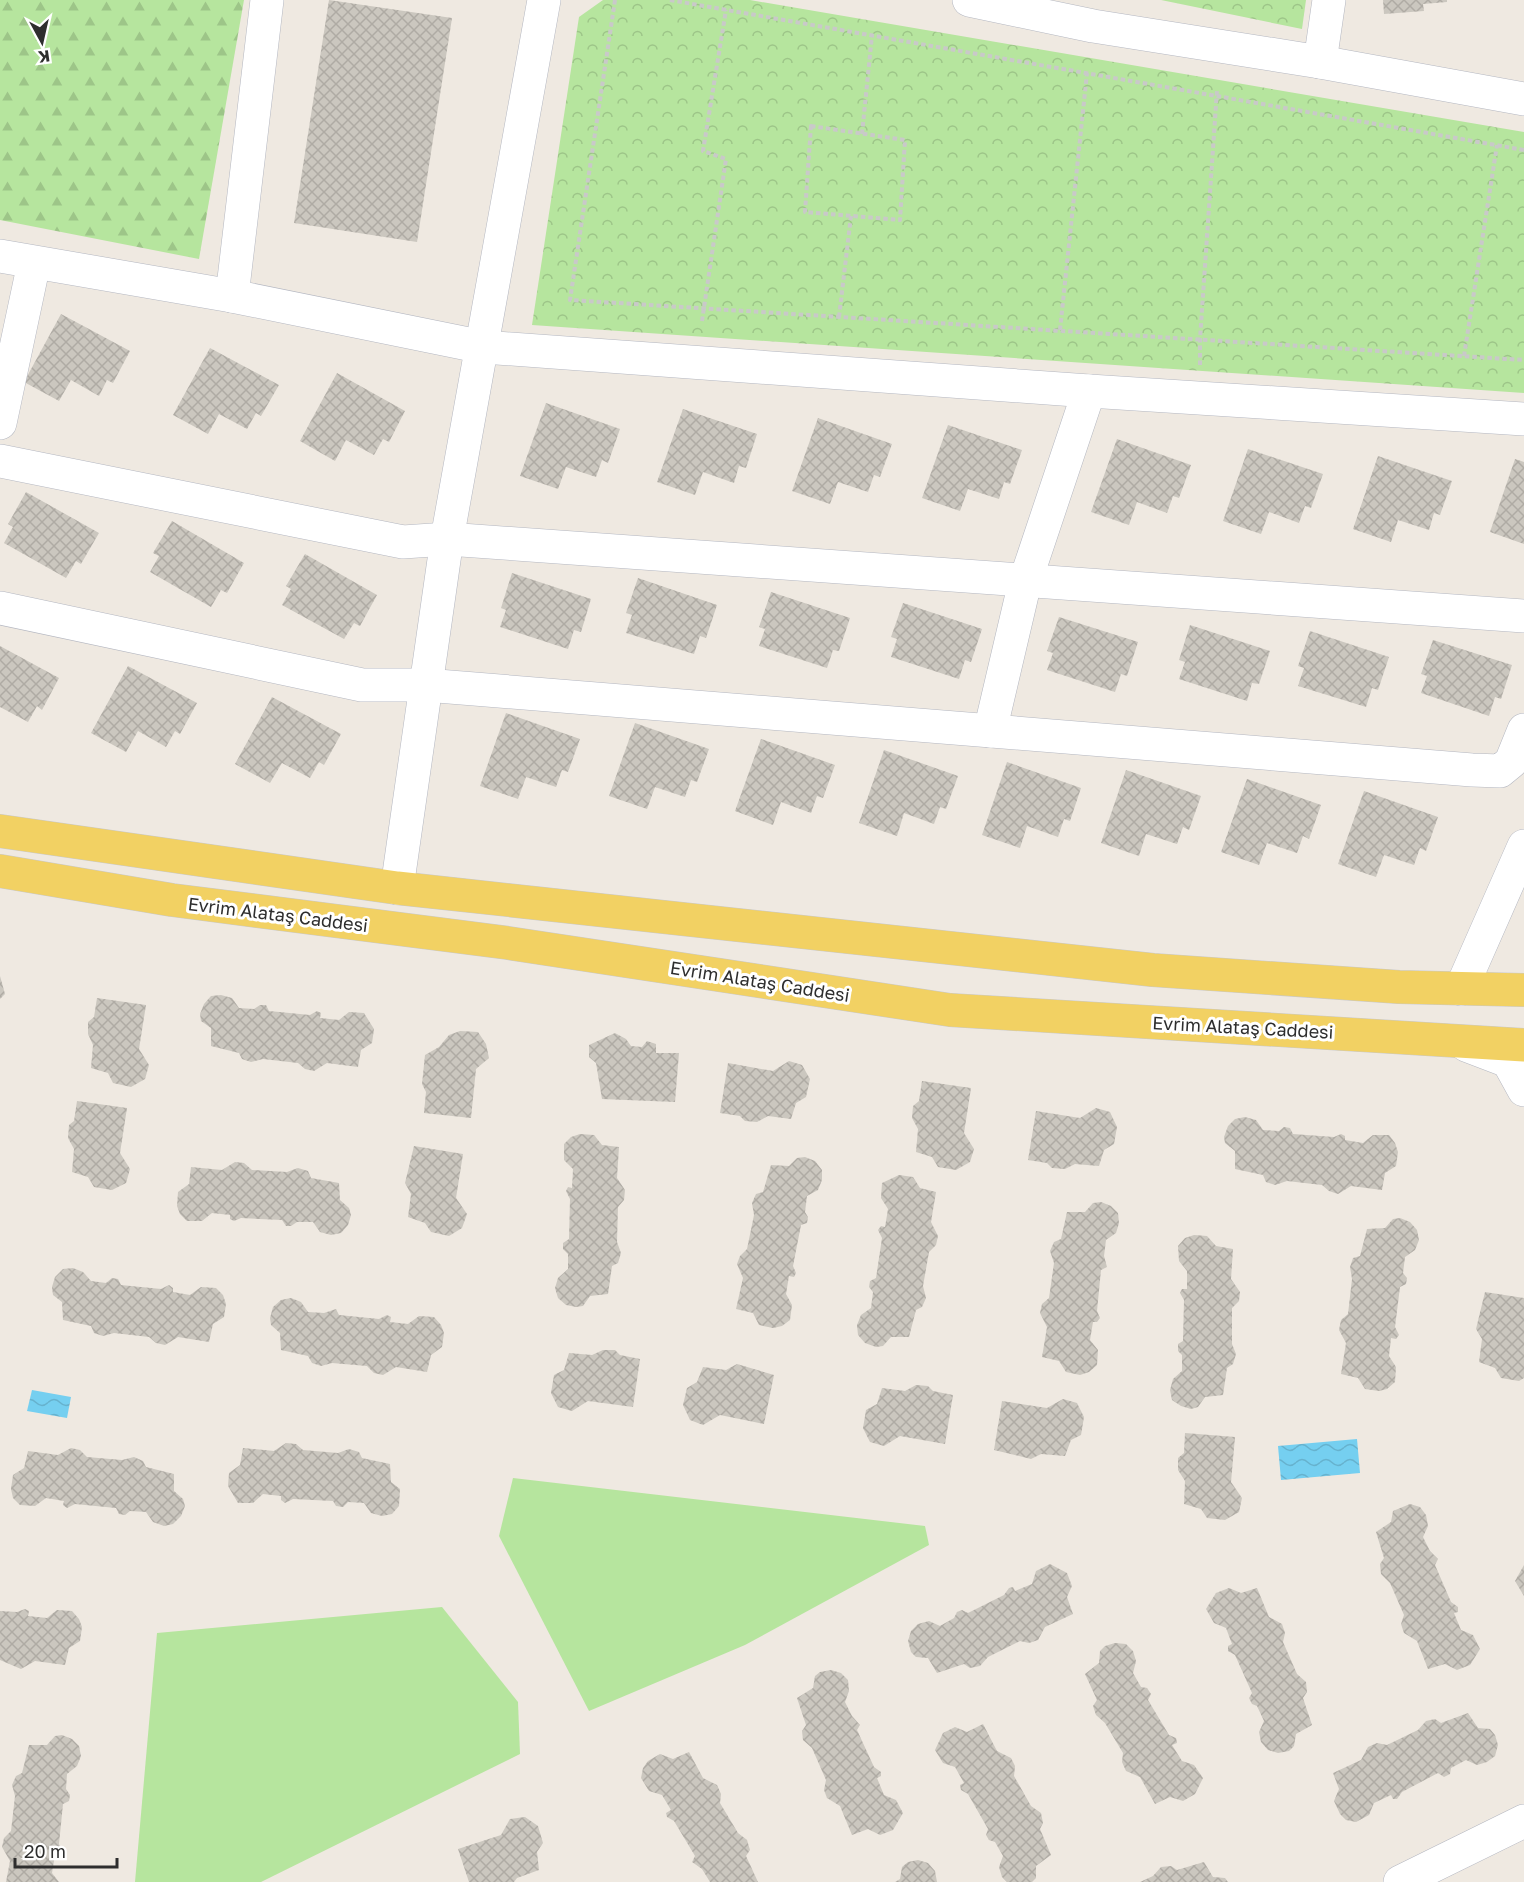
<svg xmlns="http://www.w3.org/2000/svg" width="1524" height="1882" font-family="'Golos Text',sans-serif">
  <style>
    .grass { fill: #b6e59e }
    .forest { fill: url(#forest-firs) }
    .park { fill: url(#park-crowns) }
    .water { fill: url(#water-waves) }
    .building { fill: url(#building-cross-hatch) }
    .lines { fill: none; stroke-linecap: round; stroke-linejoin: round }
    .minor-casing { stroke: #b4b7c1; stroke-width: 34 }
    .major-casing { stroke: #c9c9c9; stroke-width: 34 }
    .path { stroke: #c9c9c9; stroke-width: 4; stroke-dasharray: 4.5 3; stroke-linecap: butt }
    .minor { stroke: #fff; stroke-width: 33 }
    .major { stroke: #f2d163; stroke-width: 33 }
    .labels { text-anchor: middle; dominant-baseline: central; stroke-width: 6; stroke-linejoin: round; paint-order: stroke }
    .street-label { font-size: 18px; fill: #2e2e2e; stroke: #fff }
  </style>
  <defs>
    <pattern id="forest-firs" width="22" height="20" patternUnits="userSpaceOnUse" patternTransform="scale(1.5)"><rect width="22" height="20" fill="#b6e59e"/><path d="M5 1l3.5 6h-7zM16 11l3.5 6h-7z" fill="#9dc588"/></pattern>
    <pattern id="park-crowns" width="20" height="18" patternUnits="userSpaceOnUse" patternTransform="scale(1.5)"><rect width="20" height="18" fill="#b6e59e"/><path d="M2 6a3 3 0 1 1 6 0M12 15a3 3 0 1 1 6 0" fill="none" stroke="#9dc588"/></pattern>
    <pattern id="water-waves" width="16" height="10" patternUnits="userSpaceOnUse" patternTransform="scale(1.5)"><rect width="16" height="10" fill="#75cff0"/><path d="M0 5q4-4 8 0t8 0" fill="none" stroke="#66b2ce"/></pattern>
    <pattern id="building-cross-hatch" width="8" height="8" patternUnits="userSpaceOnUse" patternTransform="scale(1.5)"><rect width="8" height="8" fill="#cbc7bf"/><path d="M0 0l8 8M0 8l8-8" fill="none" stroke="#afaba4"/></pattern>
  </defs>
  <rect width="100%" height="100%" fill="#efe9e1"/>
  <g class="grass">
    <path d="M513,1478L925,1526L929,1545L745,1645L589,1711L499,1536Z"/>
    <path d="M442,1607L518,1702L520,1754L261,1882H135L157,1633Z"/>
  </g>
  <path class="forest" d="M0,0H244L199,259L0,220Z"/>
  <g class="park">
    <path d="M603,0H750L1524,132V393L532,325L579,17Z"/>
    <path d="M1161,0H1306L1302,29Z"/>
  </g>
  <g class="water">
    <path d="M32,1390L71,1397L67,1418L27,1411Z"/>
    <path d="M1357,1439L1360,1473L1281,1480L1278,1446Z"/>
  </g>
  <g class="building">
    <path d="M329,0L452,18L417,242L294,223Z"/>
    <path d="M1383,0H1447V2L1423,4L1424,11L1384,14Z"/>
    <path d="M61,314L130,351L113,383L107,380L99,396L71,380L59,401L24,382Z"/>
    <path d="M210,348L279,385L261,416L256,413L247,429L219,414L208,434L173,415Z"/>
    <path d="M337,373L405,411L389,442L383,439L374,455L346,440L335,461L300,441Z"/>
    <path d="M546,403L620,429L608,463L602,460L596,477L566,467L558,489L520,476Z"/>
    <path d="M683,409L757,434L746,468L739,466L734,483L703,472L695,495L657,482Z"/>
    <path d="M818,418L892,444L880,477L874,475L868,492L838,482L830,504L792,491Z"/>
    <path d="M948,425L1022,450L1010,484L1004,482L999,499L968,489L960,511L922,498Z"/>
    <path d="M1117,439L1191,465L1179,498L1173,496L1167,513L1137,502L1129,525L1091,512Z"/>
    <path d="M1248,449L1323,474L1311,508L1305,506L1299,523L1269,512L1261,534L1223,521Z"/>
    <path d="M1378,456L1452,481L1440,515L1434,513L1429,530L1398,520L1391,542L1353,529Z"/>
    <path d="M1515,459L1524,462V544L1490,532Z"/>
    <path d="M26,492L99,533L81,564L76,561L66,578L4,543L13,527L8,524Z"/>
    <path d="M172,521L244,563L227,593L221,590L211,607L150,572L159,556L153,553Z"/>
    <path d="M305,554L377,595L360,626L354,623L344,639L282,605L291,589L286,586Z"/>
    <path d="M512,573L591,599L581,632L574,630L568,649L500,627L506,610L501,608Z"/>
    <path d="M638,578L717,605L706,638L700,636L694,654L626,633L632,615L626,613Z"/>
    <path d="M771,592L850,618L839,651L833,650L827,668L759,646L765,629L759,627Z"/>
    <path d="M903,603L982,629L971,662L965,660L959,679L891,657L897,639L891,637Z"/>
    <path d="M1059,617L1138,642L1127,676L1121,674L1115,692L1047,670L1053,653L1047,651Z"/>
    <path d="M1190,625L1270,651L1259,684L1252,683L1247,701L1179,679L1185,662L1179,660Z"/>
    <path d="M1310,631L1389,657L1378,690L1372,688L1366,707L1298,686L1304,668L1298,666Z"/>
    <path d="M1433,640L1512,665L1501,699L1495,697L1489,716L1421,693L1427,676L1421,674Z"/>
    <path d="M0,646L59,678L42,710L37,706L28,722L0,707Z"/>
    <path d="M128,666L197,703L180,734L175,731L166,747L138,731L126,752L91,733Z"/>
    <path d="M272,697L341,734L324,765L319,762L310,778L282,763L270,783L235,764Z"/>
    <path d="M506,713L580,739L568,772L562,770L556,787L526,777L518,799L480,786Z"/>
    <path d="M635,723L709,749L697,782L691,780L685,797L655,787L647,809L609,796Z"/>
    <path d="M761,739L835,765L823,798L817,796L811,813L781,802L773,825L735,811Z"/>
    <path d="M884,750L958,776L946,809L940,807L934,824L904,813L897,836L859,823Z"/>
    <path d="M1007,762L1081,788L1070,821L1064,819L1058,837L1027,826L1020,848L982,835Z"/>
    <path d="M1126,770L1201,796L1189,830L1183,827L1177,844L1146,834L1139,856L1101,843Z"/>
    <path d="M1247,779L1321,805L1309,839L1303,836L1297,853L1267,843L1259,865L1221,852Z"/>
    <path d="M1364,791L1438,817L1426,851L1420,848L1414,865L1384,855L1376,877L1338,864Z"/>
    <path d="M0,976L5,994L0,999Z"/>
    <path d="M221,995L232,998L239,1008L254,1009L260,1005H266L269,1011L310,1015L317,1011L321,1013L320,1018L339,1020L349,1012L364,1013L374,1029L372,1043L361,1050L358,1067L327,1063L314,1071L305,1069L298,1063L263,1059L251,1062L242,1059L239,1053L211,1046V1028L201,1021L200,1014L204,1004L211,996Z"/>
    <path d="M97,998L146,1005L139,1049L149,1065L145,1079L131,1087L113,1083L108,1073L91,1068L93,1045L88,1034V1022L94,1017Z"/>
    <path d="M460,1031L478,1032L486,1044L489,1058L476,1069L471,1118L424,1113L426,1092L422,1084L425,1055L439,1047L449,1035Z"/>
    <path d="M615,1033L626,1039L631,1046L642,1047L647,1041L656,1044V1053H679L675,1102L602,1099L596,1063L589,1057V1045Z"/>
    <path d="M789,1061L802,1065L810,1079L806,1097L796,1103L791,1119L768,1116L757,1122L745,1121L740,1116L720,1113L728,1063L773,1071Z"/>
    <path d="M922,1081L971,1088L964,1133L974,1149L970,1162L956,1170L938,1167L932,1157L916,1152L918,1129L912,1118L913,1106L919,1101Z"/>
    <path d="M77,1101L127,1108L120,1153L130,1169L126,1183L112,1190L94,1187L88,1177L72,1172L74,1149L68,1138L69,1125L74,1121Z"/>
    <path d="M1096,1108L1110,1112L1117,1127L1114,1144L1104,1150L1099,1166L1075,1164L1065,1169L1052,1168L1047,1163L1028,1160L1036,1111L1080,1118Z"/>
    <path d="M1245,1117L1256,1120L1263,1130L1279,1131L1284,1127L1290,1128L1293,1134L1334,1137L1341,1134L1345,1136V1140L1363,1143L1373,1135H1389L1395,1143L1398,1152L1396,1166L1385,1173L1382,1190L1351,1186L1338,1194L1329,1191L1322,1185L1287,1181L1275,1185L1266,1182L1263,1175L1235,1169V1151L1225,1143L1224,1137L1228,1126L1235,1119Z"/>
    <path d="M580,1134L594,1135L602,1145L619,1147L617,1178L625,1190L624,1200L618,1207L617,1242L621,1253L618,1263L612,1266L608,1294L590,1296L583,1306L576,1307L566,1305L558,1298L555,1288L558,1278L568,1269V1254L563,1249V1243L569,1239L570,1199L566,1191L568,1187L572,1188L573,1169L564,1160V1144L571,1137Z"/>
    <path d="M414,1146L463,1154L456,1198L467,1214L462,1228L449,1236L431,1232L425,1223L408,1217L411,1194L405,1183Z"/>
    <path d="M805,1157L815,1161L822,1170V1180L818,1190L807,1196L805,1212L808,1217L807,1223L801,1225L793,1266L796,1273L794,1277L789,1276L786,1294L792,1305L790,1320L782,1326L773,1328L759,1325L753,1313L736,1309L743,1278L737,1264L740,1256L747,1249L754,1215L752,1203L756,1194L763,1192L771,1165L789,1166L797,1158Z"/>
    <path d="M235,1162L244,1163L252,1170L287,1172L298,1168L308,1171L311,1178L339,1183L340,1200L349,1208L351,1215L348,1225L341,1233L331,1235L320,1232L313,1222H297L291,1226H286L282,1220L241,1218L234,1221L230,1219V1215L212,1213L202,1221H187L180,1214L177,1206L178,1192L189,1184L191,1167L222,1170Z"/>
    <path d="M899,1175L913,1177L920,1188L936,1192L931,1222L938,1236L936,1245L929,1252L923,1286L926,1298L922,1307L916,1310L909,1337H891L883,1346L876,1347L865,1343L858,1335L857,1325L861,1315L871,1308L873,1292L869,1287L870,1281L876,1278L882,1238L878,1230L881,1226L885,1227L888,1209L881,1198L882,1183Z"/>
    <path d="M1101,1202L1111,1206L1118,1213L1119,1223L1116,1233L1106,1240L1104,1256L1107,1267L1101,1270L1097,1311L1100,1318L1097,1322H1093L1090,1340L1098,1350L1097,1365L1089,1372L1080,1375L1066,1372L1059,1361L1042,1357L1047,1327L1040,1313L1042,1304L1049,1298L1054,1263L1050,1251L1054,1242L1061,1239L1067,1212H1085L1093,1203Z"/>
    <path d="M1400,1218L1410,1222L1417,1230L1419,1240L1415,1250L1405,1257L1403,1273L1407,1278L1406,1284L1400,1287L1395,1327L1399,1335L1396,1339L1391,1338L1389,1356L1396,1367L1395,1382L1387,1389L1379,1391L1365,1389L1358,1378L1341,1374L1346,1343L1339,1330L1341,1320L1348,1314L1352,1279L1350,1267L1353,1258L1360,1256L1367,1229L1385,1228L1393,1219Z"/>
    <path d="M1194,1235L1207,1236L1216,1246L1233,1249L1231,1279L1240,1292L1239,1301L1232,1308V1344L1236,1354L1233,1364L1227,1368L1223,1395L1205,1397L1198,1407L1191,1409L1181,1406L1172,1400L1170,1390L1173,1379L1182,1371V1355L1178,1351V1344L1183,1341L1184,1300L1180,1293L1182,1289H1187V1271L1179,1261L1178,1246L1185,1238Z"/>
    <path d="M73,1268L83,1272L91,1281L106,1283L112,1278L118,1279L121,1285L161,1289L169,1285L173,1288V1292L190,1295L201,1287L216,1288L223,1295L226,1304L224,1317L213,1324L209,1342L178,1337L165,1345L156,1343L149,1337L114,1333L103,1336L94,1333L91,1326L63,1320L62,1302L53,1295L52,1287L55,1277L63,1269Z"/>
    <path d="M1485,1292L1524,1298V1378L1519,1381L1501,1378L1495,1368L1479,1362L1482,1339L1476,1329Z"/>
    <path d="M291,1298L301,1302L308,1312L324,1313L336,1309L339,1315L379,1319L387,1315L391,1317L390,1322L408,1324L419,1316L434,1317L441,1325L444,1333L442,1347L431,1355L427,1372L396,1367L383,1375L374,1373L367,1366L332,1363L321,1366L312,1363L308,1356L281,1350L280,1333L271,1325L270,1318L273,1307L281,1300Z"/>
    <path d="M603,1350H615L620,1355L640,1359L633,1407L588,1401L572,1411L558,1407L551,1393L554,1375L564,1370L569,1353L592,1355Z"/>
    <path d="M737,1364L774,1375L764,1424L720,1415L703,1425L690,1420L683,1405L687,1388L697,1382L703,1367L726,1370Z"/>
    <path d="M916,1385L928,1386L933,1391L953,1395L945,1444L900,1436L884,1446L870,1442L863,1428L866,1410L877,1404L882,1388L905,1391Z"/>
    <path d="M1063,1399L1077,1403L1084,1417L1081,1435L1071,1440L1065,1456L1041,1454L1031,1459L994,1450L1002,1401L1047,1408Z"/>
    <path d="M1185,1433L1235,1437L1231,1482L1242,1498L1239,1512L1225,1520L1207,1518L1201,1509L1184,1504L1185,1481L1178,1470V1458L1184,1453Z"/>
    <path d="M286,1443L296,1444L303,1450L338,1453L349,1449L359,1452L362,1458L390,1464L391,1482L400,1489L399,1506L392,1514L382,1516L371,1513L364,1503L348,1502L343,1507L336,1506L333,1501L293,1499L285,1503L281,1500V1496L263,1494L253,1503H238L228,1486L229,1473L240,1465L243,1448L274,1451Z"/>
    <path d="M71,1448L80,1450L87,1457L122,1460L134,1457L143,1461L146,1467L174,1474V1491L183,1499L185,1506L181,1516L173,1524L164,1526L153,1522L146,1512L130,1511L125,1515L119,1514L116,1508L75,1504L67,1508L63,1505L64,1501L46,1498L35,1506L20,1505L13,1498L11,1489L13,1475L24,1468L28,1451L58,1455Z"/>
    <path d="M1410,1504L1420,1507L1426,1515L1428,1526L1423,1537L1430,1551L1438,1559L1435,1565L1451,1602L1458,1607V1612L1454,1613L1461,1630L1473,1635L1480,1649L1470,1665L1457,1670L1445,1664L1428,1669L1417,1641L1404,1633L1401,1624L1404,1615L1390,1583L1381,1574L1380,1564L1384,1558L1376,1532L1391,1522L1393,1511Z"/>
    <path d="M1050,1564L1067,1573L1072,1586L1067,1597L1073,1614L1045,1627L1038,1640L1029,1643L1020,1641L988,1657L980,1666L970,1668L964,1664L937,1673L928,1658L916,1657L911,1652L908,1641L911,1631L918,1624L929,1621L940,1626L954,1618L957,1612L962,1610L968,1613L1004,1595L1009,1588L1013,1587L1015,1591L1032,1584L1036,1571Z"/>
    <path d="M1524,1565V1596L1515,1581Z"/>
    <path d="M1229,1588L1241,1593L1257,1588L1269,1617L1282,1624L1285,1633L1283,1642L1297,1674L1306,1682L1307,1692L1303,1698L1312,1725L1296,1734L1294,1746L1289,1751L1278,1753L1268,1750L1261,1742L1259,1732L1264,1721L1257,1706L1252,1704L1249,1698L1252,1693L1235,1655L1228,1651V1646L1232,1644L1226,1628L1214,1623L1206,1609L1216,1593Z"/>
    <path d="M25,1609L29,1611L28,1616L47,1618L57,1610L72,1611L79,1619L82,1627L80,1641L69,1648L65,1665L35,1661L21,1669L0,1660V1611L17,1612Z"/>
    <path d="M1115,1643L1126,1644L1133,1651L1136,1661L1133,1673L1141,1687L1147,1688L1151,1694L1148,1700L1169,1735L1176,1738L1177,1743L1172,1745L1182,1761L1194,1765L1203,1778L1195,1794L1183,1801L1170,1797L1155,1804L1140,1777L1126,1771L1122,1762L1123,1753L1105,1723L1096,1715L1093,1706L1097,1700L1085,1674L1099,1663L1100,1651L1105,1646Z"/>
    <path d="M831,1670L841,1673L848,1680L849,1691L845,1702L852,1716L860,1725L857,1730L874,1767L881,1772V1776L877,1778L884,1795L896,1800L903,1813L893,1830L880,1835L868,1829L852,1835L840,1806L827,1798L824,1790L826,1780L812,1748L803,1740L802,1731L806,1725L797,1698L813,1688L815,1676L820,1672Z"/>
    <path d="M1468,1713L1478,1728L1490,1729L1495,1735L1498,1745L1495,1756L1487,1762L1477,1765L1466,1760L1451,1768L1450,1774L1444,1777L1438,1773L1402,1792L1397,1799H1393L1391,1795L1374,1803L1369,1815L1356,1822L1346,1820L1340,1814L1334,1801L1339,1789L1333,1773L1361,1760L1368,1747L1377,1743L1387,1745L1418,1730L1426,1721L1435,1719L1441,1723Z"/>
    <path d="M983,1724L997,1751L1011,1758L1015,1766L1014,1776L1031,1806L1041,1813L1043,1823L1040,1829L1051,1855L1036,1866V1878L1032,1882H1007L1002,1877L999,1867L1003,1856L995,1842L989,1840L986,1835L988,1829L968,1794L961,1790L960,1785L964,1783L955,1767L943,1763L935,1750L943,1733L955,1727L967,1732Z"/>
    <path d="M62,1735L72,1739L79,1746L81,1756L77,1766L67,1774L66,1789L70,1795L69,1801L63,1804L59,1844L62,1852L59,1856L55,1855L52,1873L59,1882H6L10,1861L2,1847L4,1838L11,1831L15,1796L12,1785L16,1776L22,1773L29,1745H47L55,1736Z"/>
    <path d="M689,1752L703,1778L717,1785L721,1794L720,1803L738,1833L747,1840L750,1850L746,1856L758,1882H710L702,1869L692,1862L695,1856L674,1821L667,1817L666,1813L671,1810L662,1795L649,1791L641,1778L643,1768L648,1761L660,1754L673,1759Z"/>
    <path d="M525,1817L538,1826L543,1843L537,1852L539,1870L517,1878L514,1882H469L458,1849L501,1835L510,1819Z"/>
    <path d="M918,1860L928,1863L935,1871L937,1882H895L900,1879L902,1867L908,1862Z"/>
    <path d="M1204,1862L1213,1877L1225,1878L1228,1882H1140L1153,1876L1161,1867L1171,1866L1177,1870Z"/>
  </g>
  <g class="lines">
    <g class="minor-casing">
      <g id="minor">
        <path d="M969,0L1093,26L1320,62L1524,99"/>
        <path d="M1320,62L1329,0"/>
        <path d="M0,256L232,296L483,347L1089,391L1524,419"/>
        <path d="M232,296L267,0"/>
        <path d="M0,423L34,263"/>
        <path d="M0,461L403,542L447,539L1524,616"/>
        <path d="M0,608L362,685H425L1472,770L1500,771L1511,762L1524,730"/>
        <path d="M990,731L1025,582L1089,391"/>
        <path d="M397,888L447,539L544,0"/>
        <path d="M1461,989L1524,846"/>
        <path d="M1466,1045L1508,1061L1524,1090"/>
        <path d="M1400,1882L1524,1821"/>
      </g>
    </g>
    <g class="major-casing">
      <g id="major">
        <path d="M0,831L397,888L1153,970L1399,987L1524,990"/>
        <path d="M0,871L172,900L508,943L950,1010L1524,1045"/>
      </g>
    </g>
    <g class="path">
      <path d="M615,0L570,300L1524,360"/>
      <path d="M670,0L1524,150"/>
      <path d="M811,126L905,140L900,220L805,212Z"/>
      <path d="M862,134L872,35"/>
      <path d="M839,317L851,216"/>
      <path d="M702,321L726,159L703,151L726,10"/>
      <path d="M1060,330L1087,73"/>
      <path d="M1464,356L1497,145"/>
      <path d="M1200,365V339L1217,90"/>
    </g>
    <use href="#minor" class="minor"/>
    <use href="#major" class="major"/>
  </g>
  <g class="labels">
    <g class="street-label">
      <text transform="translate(278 914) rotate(7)">Evrim Alataş Caddesi</text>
      <text transform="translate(760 981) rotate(9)">Evrim Alataş Caddesi</text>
      <text transform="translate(1243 1027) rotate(3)">Evrim Alataş Caddesi</text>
    </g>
  </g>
  <g transform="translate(42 42) rotate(172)" stroke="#ffffff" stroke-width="4.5" paint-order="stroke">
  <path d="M0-4.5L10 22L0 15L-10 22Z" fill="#2e2e2e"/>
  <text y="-9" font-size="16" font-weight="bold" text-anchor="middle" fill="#2e2e2e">K</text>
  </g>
  <path d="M15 1858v9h102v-9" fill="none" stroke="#2e2e2e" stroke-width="3"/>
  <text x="24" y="1858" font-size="18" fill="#2e2e2e" stroke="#ffffff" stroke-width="4.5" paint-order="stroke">20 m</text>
</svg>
